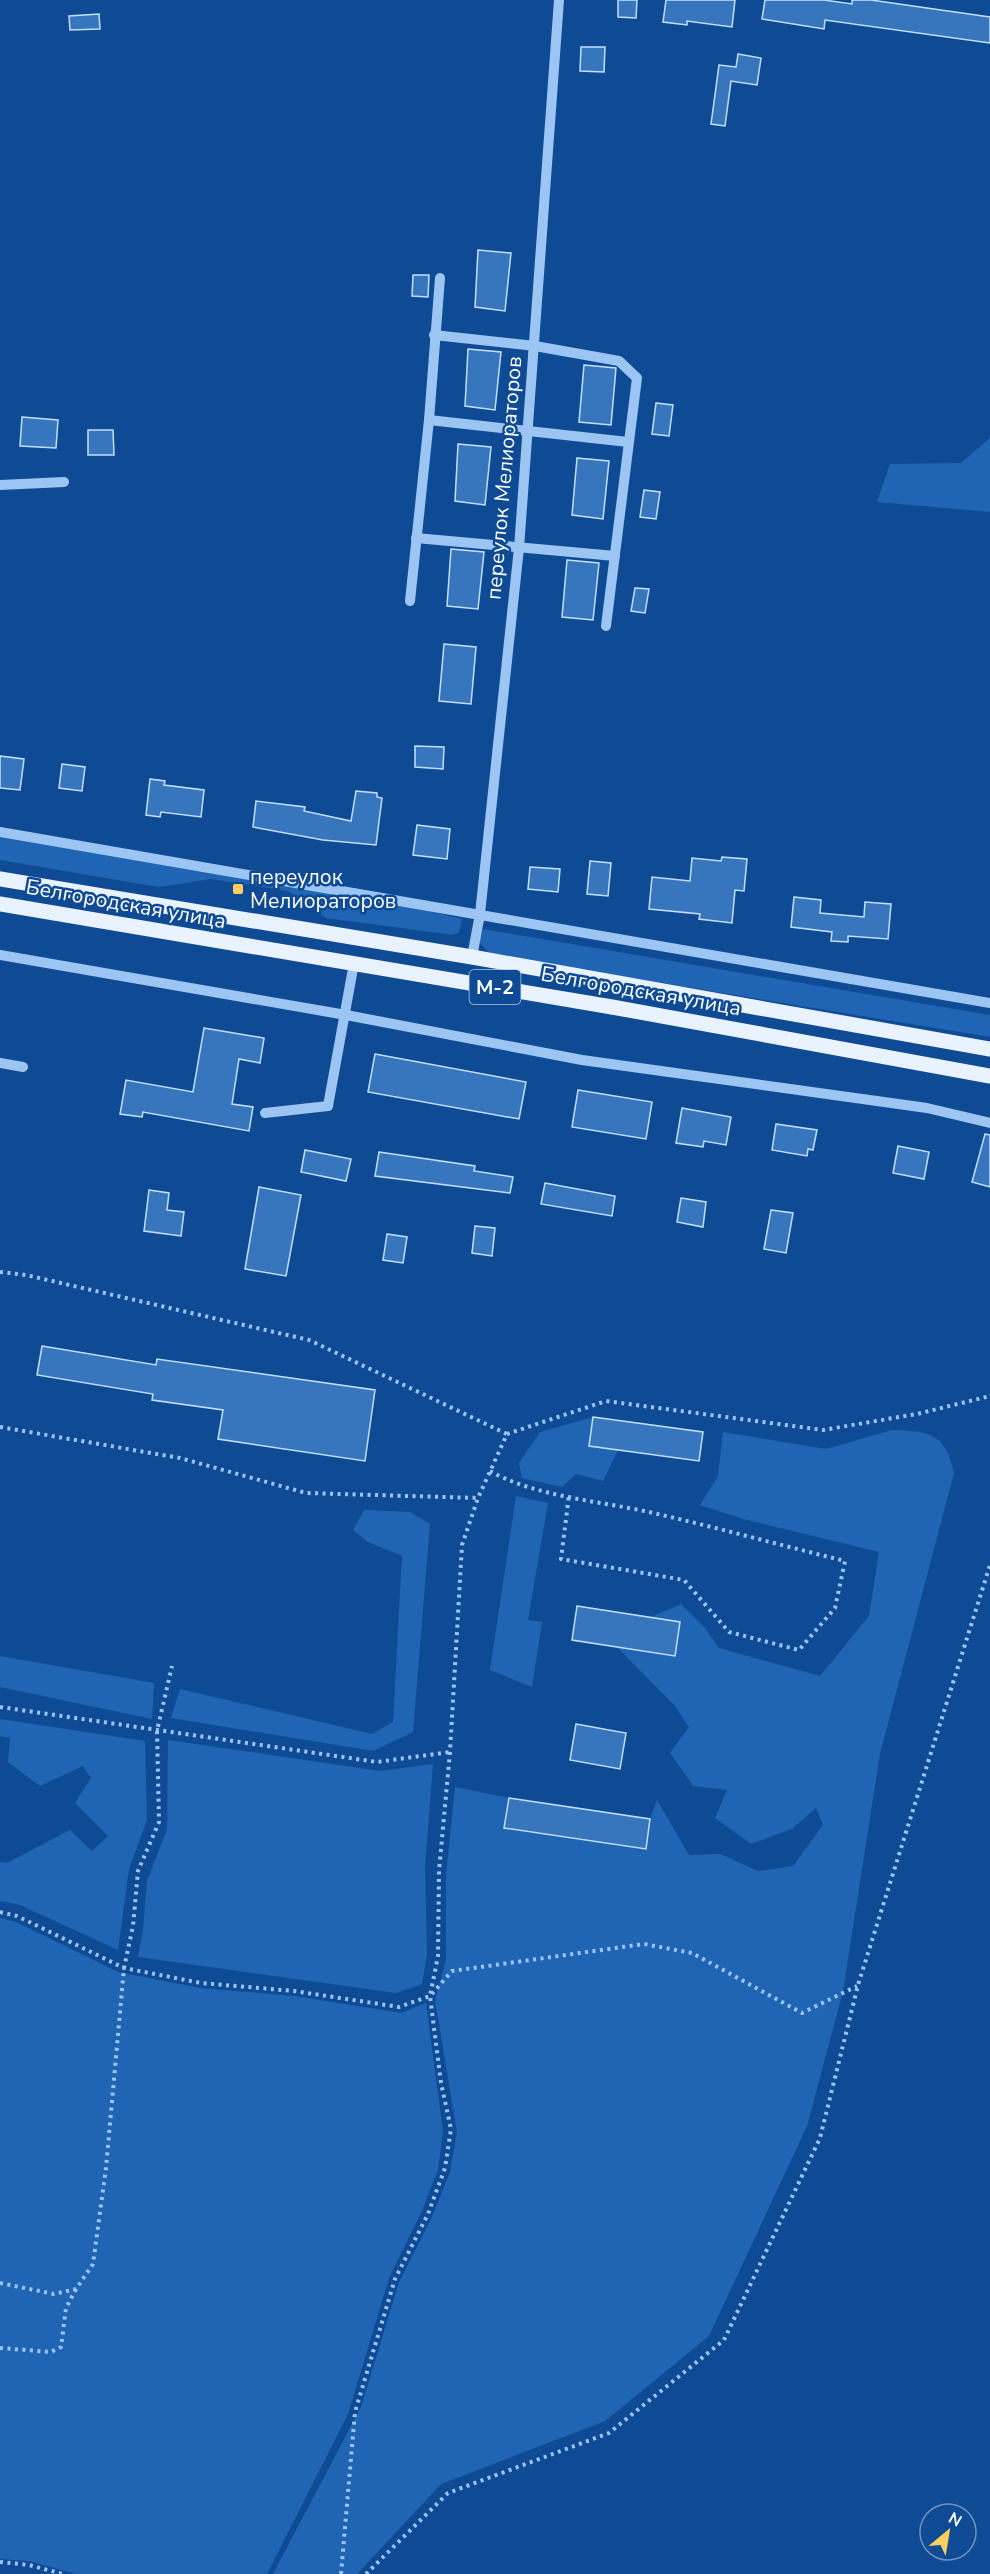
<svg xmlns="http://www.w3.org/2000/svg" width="990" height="2574" font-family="'Nunito Sans',sans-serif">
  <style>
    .green { fill: #2065b3 }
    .building { fill: #3775bd; stroke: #c3dffe; stroke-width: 1.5 }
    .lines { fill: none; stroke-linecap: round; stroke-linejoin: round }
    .path { stroke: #9cc5f4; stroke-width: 4; stroke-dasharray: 3 4.5; stroke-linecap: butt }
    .minor { stroke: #9cc5f4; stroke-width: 10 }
    .major { stroke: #e9f2ff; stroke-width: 15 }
    .poi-dot { fill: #ffce5f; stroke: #0f4b94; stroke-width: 2 }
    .labels { text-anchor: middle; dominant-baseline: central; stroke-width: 5; stroke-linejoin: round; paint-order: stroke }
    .shield { fill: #0f4b94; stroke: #b7c9df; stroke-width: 1.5 }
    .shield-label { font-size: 20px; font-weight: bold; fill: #fff }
    .street-label { font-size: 21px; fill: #fff; stroke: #0f4b94 }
    .poi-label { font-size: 21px; fill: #fff; stroke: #0f4b94; text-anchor: start }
  </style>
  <rect width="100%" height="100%" fill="#0f4b94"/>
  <g class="green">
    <path d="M990,438V512L877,502L890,464L961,463Z"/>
    <path d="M0,833L354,893L462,919L459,932L453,935L326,918L288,891L211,879L159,887L0,860Z"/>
    <path d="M483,929L990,1015V1037L504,957L489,953L479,942Z"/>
    <path d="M593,1417L589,1446L618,1450L603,1481L576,1474L562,1487L522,1478L519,1463L540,1432Z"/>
    <path d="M892,1430C928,1431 946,1433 954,1473L880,1754L843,1991L807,2126L709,2336L605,2421L441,2484L357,2574H273L361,2407L399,2282L431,2219L450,2172L457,2132L435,2000L446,1959V1876L455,1787L509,1798L505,1829L646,1849L650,1819L657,1800L689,1855L720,1854L758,1871L793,1866L823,1825L816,1808L792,1829L751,1844L715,1818L727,1790L693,1786L670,1753L689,1727L675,1706L618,1648L675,1656L680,1622L651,1617L681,1604L705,1628L719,1648L820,1676L869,1616L879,1552L743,1519L700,1505L718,1476L723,1432L826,1449Z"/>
    <path d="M516,1496L548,1503L528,1620L542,1622L532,1687L490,1670Z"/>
    <path d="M364,1510L410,1512L430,1524L413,1732L373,1751L171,1718L180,1689L372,1734L393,1722L402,1556L368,1542L353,1530Z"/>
    <path d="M0,1656L154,1683L152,1719L0,1687Z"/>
    <path d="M0,1719L145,1741L147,1820L129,1869L118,1950L20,1905L0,1901V1862L7,1863L70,1830L92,1851L108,1836L75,1803L91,1778L83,1766L40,1786L8,1762L10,1738L0,1736Z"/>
    <path d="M168,1740L380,1771L433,1764L425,1867L427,1954L422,1984L396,1993L138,1957L143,1930L147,1881L167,1829Z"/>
    <path d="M0,1918L16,1922L118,1972L200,1988L295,1996L401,2013L426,2003L443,2131L438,2170L421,2213L389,2278L348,2414L267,2574H76L29,2561L0,2559Z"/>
  </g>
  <g class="building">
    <path d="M618,0H637L636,18L618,17Z"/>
    <path d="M666,0H735L732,27L687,21V25L663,22Z"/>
    <path d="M765,0H824L852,4V0H871L990,17V43L825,20L824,29L762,19Z"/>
    <path d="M99,14L100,29L70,30L69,16Z"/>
    <path d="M581,47H605L604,72L580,71Z"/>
    <path d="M738,54L761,58L757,85L731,81L725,126L711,124L719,65L736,67Z"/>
    <path d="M478,250L511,253L505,311L475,307Z"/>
    <path d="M413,275H429L428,297L412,296Z"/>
    <path d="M468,349L501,352L495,410L465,406Z"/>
    <path d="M584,365L616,368L611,425L579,422Z"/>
    <path d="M656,403L673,405L669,436L652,434Z"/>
    <path d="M22,417L58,420L56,448L20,446Z"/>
    <path d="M88,430H113L114,455H88Z"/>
    <path d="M458,444L491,447L485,505L455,501Z"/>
    <path d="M577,458L609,461L603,519L572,515Z"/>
    <path d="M644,490L660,492L656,519L640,517Z"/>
    <path d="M451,549L484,552L478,609L447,606Z"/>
    <path d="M567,560L599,563L593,620L562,617Z"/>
    <path d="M635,588L649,589L645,613L631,611Z"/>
    <path d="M444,644L476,647L471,704L439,701Z"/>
    <path d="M415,746L444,747L443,769L415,767Z"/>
    <path d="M0,756L24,759L20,790L0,788Z"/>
    <path d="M62,764L85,767L82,791L59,788Z"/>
    <path d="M150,779L165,781L164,785L204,790L201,817L161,812L160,817L146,815Z"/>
    <path d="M356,791L377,793V797L382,798L376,845L323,840L253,827L256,801L305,807L304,811L351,821Z"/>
    <path d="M417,825L450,829L447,859L413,855Z"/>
    <path d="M722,857L747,859L744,891L735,890L732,923L699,919L700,914L649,909L652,877L690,881L692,858L721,861Z"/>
    <path d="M590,861L611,863L608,896L587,894Z"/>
    <path d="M530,867L560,869L558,892L528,889Z"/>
    <path d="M794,897L821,900L820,913L864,917L865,902L891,904L888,939L848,936V942L831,941L832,932L791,927Z"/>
    <path d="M204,1028L264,1038L260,1063L239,1059L232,1104L253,1107L249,1131L143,1112L142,1117L120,1114L126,1080L193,1092Z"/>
    <path d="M375,1054L526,1082L519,1119L368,1092Z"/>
    <path d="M578,1090L652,1102L646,1139L572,1127Z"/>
    <path d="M682,1108L731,1117L726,1145L704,1141L703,1147L676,1143Z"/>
    <path d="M776,1124L817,1130L813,1150L808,1149L807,1156L772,1150Z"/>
    <path d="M985,1134L990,1135V1187L972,1182Z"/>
    <path d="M898,1146L929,1152L924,1179L893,1173Z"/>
    <path d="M305,1150L351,1159L346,1181L301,1172Z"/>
    <path d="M379,1152L475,1166L474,1171L513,1177L510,1193L375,1176Z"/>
    <path d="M545,1183L615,1196L612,1216L541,1204Z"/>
    <path d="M259,1187L301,1195L286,1276L245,1269Z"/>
    <path d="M149,1190L169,1193L167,1210L184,1212L181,1236L144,1231Z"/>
    <path d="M681,1198L706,1202L703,1227L677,1222Z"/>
    <path d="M771,1210L793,1213L786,1253L764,1249Z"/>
    <path d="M475,1226L495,1228L492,1256L472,1253Z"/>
    <path d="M387,1234L407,1237L403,1263L383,1260Z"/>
    <path d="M42,1346L156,1365L157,1359L375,1390L365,1461L218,1439L223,1410L152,1400L153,1394L37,1375Z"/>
    <path d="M593,1417L703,1432L699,1461L589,1446Z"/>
    <path d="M577,1606L680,1622L675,1656L572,1640Z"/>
    <path d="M576,1724L626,1733L620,1769L570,1760Z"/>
    <path d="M509,1798L650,1819L646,1849L504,1828Z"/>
  </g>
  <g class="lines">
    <g class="path">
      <path d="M0,1272L26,1275L309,1340L507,1434"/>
      <path d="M0,1427L180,1458L306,1493L478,1498"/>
      <path d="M490,1471C534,1496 598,1501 649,1512C715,1527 780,1545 845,1561L835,1608L799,1650L729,1632L684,1580L561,1559L569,1495"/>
      <path d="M0,1707L377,1762L450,1752"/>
      <path d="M0,1912L17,1916L124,1968L201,1983L294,1991L399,2007L430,1996L452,1971L644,1944L692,1953L802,2013L857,1986"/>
      <path d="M0,2283L54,2294L76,2289L93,2264L106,2168L124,1968L133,1926L138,1871L159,1822L157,1731L172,1666"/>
      <path d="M0,2348L51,2352L61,2347L66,2308L76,2289"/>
      <path d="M0,2562L29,2565L63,2574"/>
      <path d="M341,2574L355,2412L395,2279L428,2214L445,2168L451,2129L441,2083L430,1996L438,1956L439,1871L450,1752L462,1545L478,1498L507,1434L606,1401L823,1430L917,1414L990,1396"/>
      <path d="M366,2574L448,2493L609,2433L724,2340L820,2138L858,1985L990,1565"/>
    </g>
    <g class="minor">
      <path d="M434,335L535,346L619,361L637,378L606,626"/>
      <path d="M429,420L628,442"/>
      <path d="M0,485L64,482"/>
      <path d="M416,538L615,556"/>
      <path d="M410,601L429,420L440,278"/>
      <path d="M0,832L990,1003"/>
      <path d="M0,955L346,1015L582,1060L927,1108L990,1123"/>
      <path d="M472,957L480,914L519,548L559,0"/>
      <path d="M0,1063L23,1067"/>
      <path d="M265,1113L328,1106L354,963"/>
    </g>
    <g class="major">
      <path d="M0,879L472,957L990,1049"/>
      <path d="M0,904L612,1007L990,1076"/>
    </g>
  </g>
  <rect class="poi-dot" x="232" y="883" width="12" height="12" rx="3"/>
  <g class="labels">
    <rect class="shield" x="469.5" y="970" width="51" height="34" rx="4.5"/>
    <g class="shield-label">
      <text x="495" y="987">М-2</text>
    </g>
    <g class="street-label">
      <text transform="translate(504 478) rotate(-85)">переулок Мелиораторов</text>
      <text transform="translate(126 904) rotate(10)">Белгородская улица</text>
      <text transform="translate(641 991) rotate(10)">Белгородская улица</text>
    </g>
    <g class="poi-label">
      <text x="250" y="877">переулок<tspan x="250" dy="24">Мелиораторов</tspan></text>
    </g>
  </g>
  <g transform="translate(948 2532) rotate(30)"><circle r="28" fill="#0f4b94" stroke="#6f93bf" stroke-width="1.5"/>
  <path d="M0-4.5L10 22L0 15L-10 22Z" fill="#ffce5f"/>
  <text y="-9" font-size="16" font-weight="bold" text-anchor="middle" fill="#ffffff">N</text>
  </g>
</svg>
